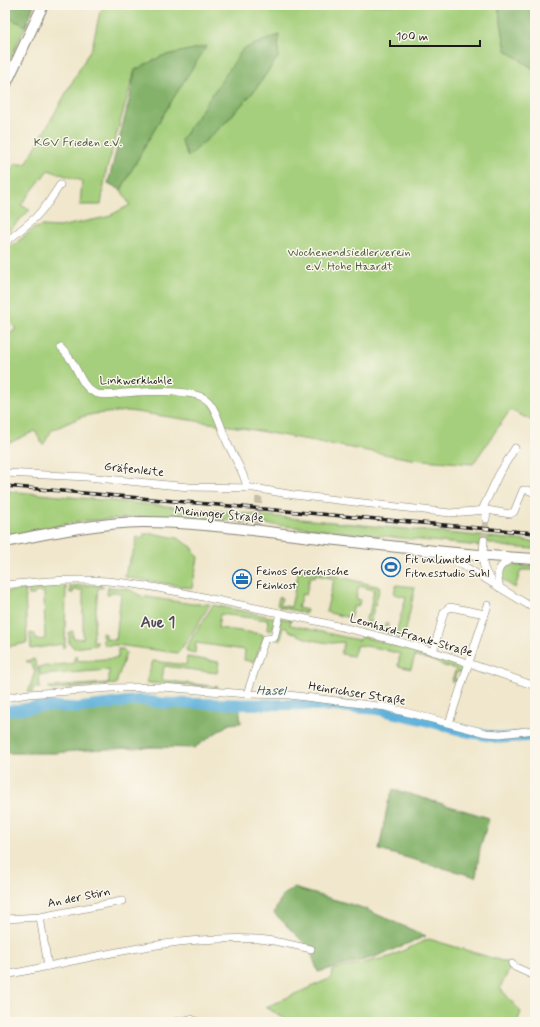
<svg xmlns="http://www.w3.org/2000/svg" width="540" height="1027" font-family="Mynerve,sans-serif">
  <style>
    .green { fill: #a5cf7b; stroke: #60764c; fill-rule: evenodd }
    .forest { fill: #84b26b; stroke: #506744 }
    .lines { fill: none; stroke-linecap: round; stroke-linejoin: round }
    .river { stroke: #5fb1da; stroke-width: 11 }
    .street-tunnel { stroke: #c6bea9; stroke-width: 7; stroke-dasharray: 7 3.5; stroke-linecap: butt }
    .street-casing { stroke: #868274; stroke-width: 8 }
    .secondary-casing { stroke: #868274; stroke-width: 12 }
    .street { stroke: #fff; stroke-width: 7 }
    .secondary { stroke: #fff; stroke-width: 10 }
    .rail-casing { stroke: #1c1c1c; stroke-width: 3.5 }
    .rail { stroke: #fbf7ec; stroke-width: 2; stroke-dasharray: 6; stroke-linecap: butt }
    .labels { text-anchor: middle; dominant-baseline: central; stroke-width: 3; stroke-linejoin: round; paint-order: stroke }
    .park-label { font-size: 12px; fill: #4c5b3d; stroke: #fbf7ec }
    .street-label { font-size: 12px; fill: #1c1c1c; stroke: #fbf7ec }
    .poi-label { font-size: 12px; fill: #1c1c1c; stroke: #fbf7ec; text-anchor: start }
    .water-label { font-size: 13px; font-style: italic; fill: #375868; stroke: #fbf7ec }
    .district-label { font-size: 16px; font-weight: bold; fill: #4e4a59; stroke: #fbf7ec }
  </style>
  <rect width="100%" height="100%" fill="#fbf7ec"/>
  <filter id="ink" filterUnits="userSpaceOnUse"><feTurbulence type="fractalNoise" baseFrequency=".025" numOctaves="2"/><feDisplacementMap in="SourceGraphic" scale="8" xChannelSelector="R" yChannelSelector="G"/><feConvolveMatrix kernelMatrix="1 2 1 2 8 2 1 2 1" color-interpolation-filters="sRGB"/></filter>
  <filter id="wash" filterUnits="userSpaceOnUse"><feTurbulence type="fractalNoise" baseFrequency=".012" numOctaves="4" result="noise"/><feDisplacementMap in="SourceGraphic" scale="16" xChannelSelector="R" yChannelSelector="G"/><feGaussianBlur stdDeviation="0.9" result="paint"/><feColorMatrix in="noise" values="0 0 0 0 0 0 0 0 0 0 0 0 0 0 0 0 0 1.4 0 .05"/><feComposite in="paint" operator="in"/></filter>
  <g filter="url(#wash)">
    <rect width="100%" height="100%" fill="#f0e7cc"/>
    <g class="green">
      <path d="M106,5H498L506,50L535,70V422L510,410L473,464L411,459L237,427L129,411L94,414L81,417L52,430L43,445L35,431L5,445V337L16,329L5,316V252L33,229L42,226L59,227L107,217L130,205L121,190C147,141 175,93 206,47L135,70L106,172L101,205H80L82,181L48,170L21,205L30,210L5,234V176L16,164H26L92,47L100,12ZM278,57L255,90L224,124L187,156L181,140Z"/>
      <path d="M5,16L26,26L5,69Z"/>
      <path d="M8,491L489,537L535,542V549C517,548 498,547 482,540L479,546L225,520L143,517L81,521L5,537V503H7Z"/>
      <path d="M151,533L177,538L192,547L198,558L192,588L125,577L127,567L135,548L136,537L144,538L143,534H150Z"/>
      <path d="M505,565L535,566V570H521L515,588C503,580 498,580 505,565Z"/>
      <path d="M299,570L315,574L317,571L380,587L370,623L365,622L367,615H369L374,590L359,586L356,598L360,600L358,607L354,606L350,618L326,612L334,579L316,575L315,577H310L306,595L302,594L298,608L307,610L306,613L279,607L277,605L279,597L282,598L280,605L291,607Z"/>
      <path d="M88,585L103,586V588H98L93,641H98L96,645L74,648L69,643V632L73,631V638L83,639V590H74L73,593H70V586Z"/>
      <path d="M396,585L415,587L405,635L402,637L383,631L385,623L388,624L387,630L396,633L406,597L394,594Z"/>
      <path d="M66,586L65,646L63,648L62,644L31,649L30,633L35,634L36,640L45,639L44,592H35L34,595H29V589Z"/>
      <path d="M108,587L128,589L141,596L192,604H210L191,635L178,653L117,645H105L103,643L102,633L106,634V639L116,640L121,593L111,592L110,595H107Z"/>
      <path d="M25,589L27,643L5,647V592Z"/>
      <path d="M213,605L276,618L272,630H267L268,620L220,614L218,628L262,634L264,637L254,662L244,660L245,650L196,643L195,653L187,651L186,649L188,644Z"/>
      <path d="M281,618L291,620L290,625L358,640H360L361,636L415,651L465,667L463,673L457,672L454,679L459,680L458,681L451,682L456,669L444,666L431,660L415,656L411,669L398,666L400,654L378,648L357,645L353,656L341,654L344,642C340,642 336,643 332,643C316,642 297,637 284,627L282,629V634L280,642L277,639Z"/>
      <path d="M118,649H123L126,652L116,684L50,690L49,687L109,683V670L41,675L39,667L74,663V658L77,656L78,661L118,658Z"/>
      <path d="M187,657L219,662L217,673L164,666L162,680L218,687L149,683L146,682L153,661L186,665Z"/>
      <path d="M34,659L39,672L40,688H32L33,692L28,693L35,671L31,664L26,661Z"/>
      <path d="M429,939L512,964L500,988L521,1012L517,1022H290L266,1007L331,978L332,970L389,957Z"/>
    </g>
    <g class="forest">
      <path d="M5,5H34L26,26L5,16Z"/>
      <path d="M498,5H535V70L506,50Z"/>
      <path d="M279,35L278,57L255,90L224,124L188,157L181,140L243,49Z"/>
      <path d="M207,46C175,93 147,141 121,190L108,183L130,97L135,70L162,56Z"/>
      <path d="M141,700L162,703L239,704L241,723L229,724L194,748L156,747L85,750L55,753H5V711L46,706L77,708Z"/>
      <path d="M393,789L489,818L480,848L476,877L379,850L388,803Z"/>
      <path d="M294,888L360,907L426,936L375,957L318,972L310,949L274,913L282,896Z"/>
    </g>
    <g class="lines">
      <path class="river" d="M5,711L46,706L77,708L141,700L162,703L310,705L375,709L424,720L463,731L500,738L535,736"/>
    </g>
  </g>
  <g filter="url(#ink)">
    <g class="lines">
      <g class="street-tunnel">
        <path d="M257,525L259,496"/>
        <path d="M484,540L486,519"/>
      </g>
      <g class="street-casing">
        <g id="street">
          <path d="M5,243L35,218L48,203L60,185"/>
          <path d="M61,348C65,352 68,356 71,360C78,370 82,386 93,392C102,397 114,394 123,393C141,392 197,387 209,402C217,411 222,429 226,440C233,457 244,470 247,488"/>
          <path d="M5,473L87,477L189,487L254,488L294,495L450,513L487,510L486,519"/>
          <path d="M482,510L499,474L515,448"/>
          <path d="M487,510L510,514L514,512L523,490H528L535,493"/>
          <path d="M484,540C483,555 480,568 491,579"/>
          <path d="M440,554L464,566L535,609"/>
          <path d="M5,585C39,581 74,578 107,581C152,585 197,596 241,605C305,618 369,632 432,651C466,662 501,674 535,686"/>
          <path d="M500,588C495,571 498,566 513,558"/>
          <path d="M433,652L444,612L447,609L450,607L485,614"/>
          <path d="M247,694L265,639L274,638L280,613"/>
          <path d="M5,698L28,694L112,688L162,687L247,694L289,695L386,707L486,733L500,734L535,730"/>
          <path d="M449,723L488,605"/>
          <path d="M40,917L48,966"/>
          <path d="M5,919L40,917L122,901"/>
          <path d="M512,964L515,967L535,976"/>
          <path d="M5,975C88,959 171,935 257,939C274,940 293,945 311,949"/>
          <path d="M174,1022L191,1019L198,1022"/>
        </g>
      </g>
      <g class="secondary-casing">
        <g id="secondary">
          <path d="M5,86L43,5"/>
          <path d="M5,542C50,533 96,523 143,522C196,522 250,530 303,536C380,545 457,555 535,559"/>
        </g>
      </g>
      <use href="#street" class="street"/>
      <use href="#secondary" class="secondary"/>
      <g class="rail-casing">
        <path id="rail" d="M5,486L535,533"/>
      </g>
      <use href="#rail" class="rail"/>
    </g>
  </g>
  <defs>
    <g id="stadium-ring" transform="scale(1)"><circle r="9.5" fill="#fbf7ec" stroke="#1f6fb2" stroke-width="1.5"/><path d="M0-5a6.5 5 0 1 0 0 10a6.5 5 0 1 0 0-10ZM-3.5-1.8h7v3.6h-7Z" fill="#1f6fb2"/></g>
    <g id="office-ring" transform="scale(1)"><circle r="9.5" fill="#fbf7ec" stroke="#1f6fb2" stroke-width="1.5"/><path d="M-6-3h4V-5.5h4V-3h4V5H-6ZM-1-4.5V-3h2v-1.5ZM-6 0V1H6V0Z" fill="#1f6fb2"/></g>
  </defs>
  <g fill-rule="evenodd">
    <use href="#stadium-ring" x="391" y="567"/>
    <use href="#office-ring" x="242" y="579"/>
  </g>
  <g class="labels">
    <g class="park-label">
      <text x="78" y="143">KGV Frieden e.V.</text>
      <text x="349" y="253">Wochenendsiedlerverein<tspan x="349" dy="14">e.V. Hohe Haardt</tspan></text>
    </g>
    <g class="street-label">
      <text x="136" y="381">Linkwerkhohle</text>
      <text transform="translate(134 470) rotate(6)">Gräfenleite</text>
      <text transform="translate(219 515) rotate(5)">Meininger Straße</text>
      <text transform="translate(411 636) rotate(16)">Leonhard-Frank-Straße</text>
      <text transform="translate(357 694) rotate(9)">Heinrichser Straße</text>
      <text transform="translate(79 898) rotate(-11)">An der Stirn</text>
    </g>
    <g class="poi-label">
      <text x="405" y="560">Fit unlimited -<tspan x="405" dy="14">Fitnesstudio Suhl</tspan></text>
      <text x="256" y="572">Feinos Griechische<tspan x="256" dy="14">Feinkost</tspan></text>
    </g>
    <g class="water-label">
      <text transform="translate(271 691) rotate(1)">Hasel</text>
    </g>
    <g class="district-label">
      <text x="158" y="622">Aue 1</text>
    </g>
  </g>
  <rect width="540" height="1027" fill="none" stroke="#fbf7ec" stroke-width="20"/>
  <path d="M390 40v6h90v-6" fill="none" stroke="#1c1c1c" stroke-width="2"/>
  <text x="396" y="40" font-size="12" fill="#1c1c1c" stroke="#fbf7ec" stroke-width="3" paint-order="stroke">100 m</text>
</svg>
